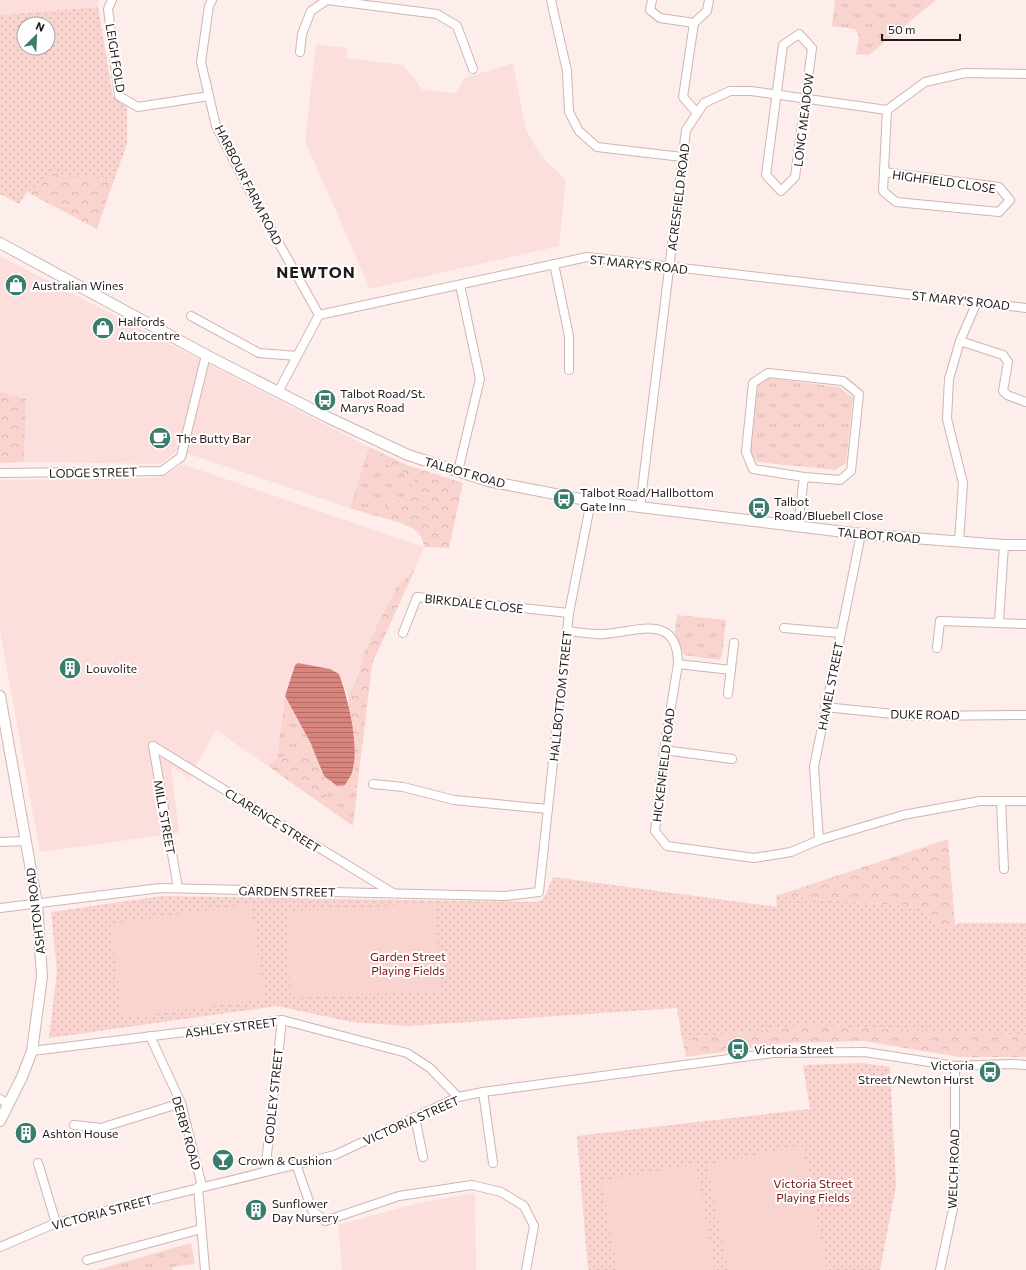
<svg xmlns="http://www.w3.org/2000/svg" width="1026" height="1270" font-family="Commissioner,sans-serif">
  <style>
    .built { fill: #fcdfdc }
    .grass { fill: url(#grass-tufts) }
    .forest { fill: url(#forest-crowns) }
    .park { fill: url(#park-dots); fill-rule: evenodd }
    .garden { fill: #f9d3ce }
    .water { fill: url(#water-rules) }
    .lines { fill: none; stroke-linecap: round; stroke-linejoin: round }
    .minor-casing { stroke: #cfb5b2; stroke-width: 10 }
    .tertiary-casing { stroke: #cfb5b2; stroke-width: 12 }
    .minor { stroke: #fff; stroke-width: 8 }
    .tertiary { stroke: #fff; stroke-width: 10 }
    .labels { text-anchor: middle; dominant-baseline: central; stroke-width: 4; stroke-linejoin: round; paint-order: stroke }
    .street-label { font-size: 12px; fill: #231918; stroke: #fff }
    .poi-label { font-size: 12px; fill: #231918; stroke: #fff; text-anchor: start }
    .park-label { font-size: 12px; fill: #761213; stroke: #fff }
    .district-label { font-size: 16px; font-weight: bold; letter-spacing: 1px; fill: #231918; stroke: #fff }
  </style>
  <defs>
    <pattern id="grass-tufts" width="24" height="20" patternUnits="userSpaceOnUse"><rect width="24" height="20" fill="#f9d3ce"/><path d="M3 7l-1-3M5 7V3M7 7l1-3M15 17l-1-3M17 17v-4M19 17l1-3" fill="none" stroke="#d5b5b0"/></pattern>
    <pattern id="forest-crowns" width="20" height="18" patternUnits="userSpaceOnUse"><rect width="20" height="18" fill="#f9d3ce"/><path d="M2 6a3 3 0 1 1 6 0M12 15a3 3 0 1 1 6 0" fill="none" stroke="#d5b5b0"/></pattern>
    <pattern id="park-dots" width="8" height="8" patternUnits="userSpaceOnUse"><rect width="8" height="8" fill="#f9d3ce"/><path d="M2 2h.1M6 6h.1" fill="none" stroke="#d5b5b0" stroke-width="1.8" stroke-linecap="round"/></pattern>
    <pattern id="water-rules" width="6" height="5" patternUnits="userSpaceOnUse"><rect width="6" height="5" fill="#d8857d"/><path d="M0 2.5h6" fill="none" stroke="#af6c65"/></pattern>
  </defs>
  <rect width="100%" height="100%" fill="#feeeeb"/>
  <g class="built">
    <path d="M0,0H99L98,7L0,15Z"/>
    <path d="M316,44L348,48L346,58L403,65L423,90L455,93L465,78L513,63L526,130L541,156L566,180L559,246L370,289L305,141Z"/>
    <path d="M0,256L369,447L350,508L177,450L162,464L24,462L26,399L0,392Z"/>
    <path d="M182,464L424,547L415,569L396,588L364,652L357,680L348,696L339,674L294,665L285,696L277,758L268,766L216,730L189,778L171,766L179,833L40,852L0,631V480L152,478L167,475Z"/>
    <path d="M475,1193L476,1270H342L338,1225L418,1203Z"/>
  </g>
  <g class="grass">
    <path d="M835,0H936L869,55L856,54L859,37L855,29L832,26Z"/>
    <path d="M768,378L839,387L853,398L846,463L835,470L758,462L750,454L758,385Z"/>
    <path d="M367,453L414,479L409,494L389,504L376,516L350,508Z"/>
    <path d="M677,615L726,620L722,656L719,660L684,655L675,633Z"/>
    <path d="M285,696L315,753H299L277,758Z"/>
    <path d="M350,777L357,790L353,826L323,805L331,782L337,786L345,785Z"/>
    <path d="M191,1243L195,1264L172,1267L173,1270H96Z"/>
  </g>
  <g class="forest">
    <path d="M52,173L114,180L97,229L27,192Z"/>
    <path d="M0,392L26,399L24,462L0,463Z"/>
    <path d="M369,447L407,465L463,483L449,548L424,547C422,524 395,522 376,516L389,504L409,494L414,479L367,453Z"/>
    <path d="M415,569L372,664L357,790L350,777L354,768L353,742L348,696L357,680L364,652L396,588Z"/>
    <path d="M299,753H315L324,776L331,782L323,805L268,766L277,758Z"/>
    <path d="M948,839L955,925L949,928L934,925L919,907L776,896Z"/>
    <path d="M808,1025L1026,1035V1057H960L863,1041L786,1043L686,1057L682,1039Z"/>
  </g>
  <g class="park">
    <path d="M98,7L113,97L127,107V144L114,180L52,173L27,192L19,204L0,194V15ZM24,24H48V48H24Z"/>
    <path d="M553,877L777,907L776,896L919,907L934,925L949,928L959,923H1026V1035L808,1025L682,1039L677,1008L408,1026L352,1022L277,1006L49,1038L57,971L51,912L162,896L533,902L541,901L546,894Z"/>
    <path d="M862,1063L890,1067L896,1186L880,1270H588L577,1136L810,1109L803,1065Z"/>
  </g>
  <g class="garden">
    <path d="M251,904L265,999L123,1018L110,924Z"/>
    <path d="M436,904L440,991L291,998L287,911Z"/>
    <path d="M802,1145L827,1270H728L707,1165Z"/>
    <path d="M696,1164L715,1270H617L601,1181Z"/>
  </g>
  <path class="water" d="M298,663L330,669L339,674C348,698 359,744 353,769C352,775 348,780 345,785L337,786L324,776L311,744L285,696L295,665Z"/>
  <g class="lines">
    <g class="minor-casing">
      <g id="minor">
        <path d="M112,0L108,9L119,96L138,107L209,96"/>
        <path d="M212,0L209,6L201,62L216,126L248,188L319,315"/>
        <path d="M327,0L437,14L457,26L473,69"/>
        <path d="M551,0L567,71L569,112L579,131L597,147L682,157"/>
        <path d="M652,0L650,10L660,18L694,23"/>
        <path d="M799,34L812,48L795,177L781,191L766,175L783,45Z"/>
        <path d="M300,52L302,34L311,11L327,0"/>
        <path d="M887,110L925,82L965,73L1026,74"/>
        <path d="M697,113L683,97L694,23L707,11L709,0"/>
        <path d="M884,172L999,187L1010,200L999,212L896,202L883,191L887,110"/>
        <path d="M554,264L569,336V370"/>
        <path d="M191,316L259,353L297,356"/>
        <path d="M960,341L1003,355L1008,362L1003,391L1007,395L1026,402"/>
        <path d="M278,392L319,315L587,257L1026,308"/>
        <path d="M458,471L480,379L460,285"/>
        <path d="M0,473L162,471L181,457L206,355"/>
        <path d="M640,507L686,130L704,103L730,91H751L887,110"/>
        <path d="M798,526L804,477L753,469L746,452L753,383L768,373L843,381L859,394L851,471L840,480L804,477"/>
        <path d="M959,542L963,483L947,419L949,379L960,341L977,302"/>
        <path d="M999,622L1004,545"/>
        <path d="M784,628L840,633"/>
        <path d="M567,631C579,632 592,635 604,634C636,632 678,612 678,664L664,750L655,831L667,846L754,858L791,852L819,840L903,815L980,801H1026"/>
        <path d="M403,633L417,597L569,613"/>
        <path d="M937,648L940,621L1026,624"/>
        <path d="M678,664L731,670"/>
        <path d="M728,694L734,643"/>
        <path d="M825,707L913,716L1026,715"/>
        <path d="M153,746L393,893"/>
        <path d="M153,746L178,888"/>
        <path d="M664,750L732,759"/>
        <path d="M373,784L403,787L454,800L548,809"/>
        <path d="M1001,801L1004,869"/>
        <path d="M819,840L814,767L861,534"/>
        <path d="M0,842L26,841"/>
        <path d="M0,908L160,888L505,896L539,892L569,613L591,501"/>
        <path d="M150,1036L181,1103L202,1186"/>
        <path d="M32,1051L282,1020L407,1053L430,1068L458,1097"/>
        <path d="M483,1092L493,1163"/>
        <path d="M0,1099L8,1104"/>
        <path d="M415,1117L423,1157"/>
        <path d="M74,1125L101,1128L181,1103"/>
        <path d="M38,1163L56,1223"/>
        <path d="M296,1164L312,1210L325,1221L399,1196L472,1185L501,1192L524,1206L534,1226L526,1270"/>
        <path d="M265,1172L282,1020"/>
        <path d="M198,1187L205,1270"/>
        <path d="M0,1247L56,1223L335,1155L458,1097L483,1092L773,1053L865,1052L955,1066L1012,1064L1026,1065"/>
        <path d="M87,1260L201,1229"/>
        <path d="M940,1270L953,1209L955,1164V1066"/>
      </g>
    </g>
    <g class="tertiary-casing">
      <g id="tertiary">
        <path d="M0,243L206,355L327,417L408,455L488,481L591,501L640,507L861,534L1004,545H1026"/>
        <path d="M0,696L37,904L42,976L32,1051L22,1077L0,1121"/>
      </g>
    </g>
    <use href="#minor" class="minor"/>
    <use href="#tertiary" class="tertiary"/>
  </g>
  <defs>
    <g id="shop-disc" transform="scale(1.15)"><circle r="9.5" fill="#3a7c6d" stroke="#fff"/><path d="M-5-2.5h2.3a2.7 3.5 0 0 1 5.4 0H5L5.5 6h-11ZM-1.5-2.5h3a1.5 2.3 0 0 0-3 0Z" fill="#fff"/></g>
    <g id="bus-disc" transform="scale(1.15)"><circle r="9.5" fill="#3a7c6d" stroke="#fff"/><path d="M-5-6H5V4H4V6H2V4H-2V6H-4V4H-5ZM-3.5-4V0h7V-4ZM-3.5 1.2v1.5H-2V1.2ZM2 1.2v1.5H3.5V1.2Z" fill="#fff"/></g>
    <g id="cafe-disc" transform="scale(1.15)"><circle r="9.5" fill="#3a7c6d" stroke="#fff"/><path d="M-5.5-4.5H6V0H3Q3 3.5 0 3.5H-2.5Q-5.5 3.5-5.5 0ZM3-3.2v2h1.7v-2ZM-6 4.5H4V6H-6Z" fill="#fff"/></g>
    <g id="building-disc" transform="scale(1.15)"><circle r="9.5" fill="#3a7c6d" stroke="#fff"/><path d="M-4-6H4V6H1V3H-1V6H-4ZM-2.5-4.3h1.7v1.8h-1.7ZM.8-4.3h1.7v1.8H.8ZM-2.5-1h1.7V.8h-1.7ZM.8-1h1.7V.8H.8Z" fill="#fff"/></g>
    <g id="bar-disc" transform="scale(1.15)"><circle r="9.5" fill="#3a7c6d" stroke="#fff"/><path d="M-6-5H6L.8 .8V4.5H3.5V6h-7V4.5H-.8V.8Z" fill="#fff"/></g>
  </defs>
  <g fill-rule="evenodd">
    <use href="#shop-disc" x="16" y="285"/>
    <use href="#shop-disc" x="103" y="328"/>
    <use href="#bus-disc" x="325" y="400"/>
    <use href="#cafe-disc" x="160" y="438"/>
    <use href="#bus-disc" x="564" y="499"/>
    <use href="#bus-disc" x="759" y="508"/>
    <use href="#building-disc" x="70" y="668"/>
    <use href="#bus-disc" x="738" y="1049"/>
    <use href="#bus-disc" x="990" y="1072"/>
    <use href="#building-disc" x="26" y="1133"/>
    <use href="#bar-disc" x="223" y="1160"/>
    <use href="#building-disc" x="256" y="1210"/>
  </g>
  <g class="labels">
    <g class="street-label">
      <text transform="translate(116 58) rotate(81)">LEIGH FOLD</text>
      <text transform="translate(803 120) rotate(-83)">LONG MEADOW</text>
      <text transform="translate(944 181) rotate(8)">HIGHFIELD CLOSE</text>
      <text transform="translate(249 185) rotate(63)">HARBOUR FARM ROAD</text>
      <text transform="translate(678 197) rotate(-83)">ACRESFIELD ROAD</text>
      <text transform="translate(639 264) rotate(6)">ST MARY'S ROAD</text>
      <text transform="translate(961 300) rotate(6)">ST MARY'S ROAD</text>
      <text transform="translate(93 472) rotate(-1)">LODGE STREET</text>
      <text transform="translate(465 472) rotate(16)">TALBOT ROAD</text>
      <text transform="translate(879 535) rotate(5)">TALBOT ROAD</text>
      <text transform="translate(474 603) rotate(6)">BIRKDALE CLOSE</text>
      <text transform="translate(830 686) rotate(-79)">HAMEL STREET</text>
      <text transform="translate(560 696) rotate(-84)">HALLBOTTOM STREET</text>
      <text transform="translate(925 714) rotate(1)">DUKE ROAD</text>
      <text transform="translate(663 765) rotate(-83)">HICKENFIELD ROAD</text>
      <text transform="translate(165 817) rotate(80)">MILL STREET</text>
      <text transform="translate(273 820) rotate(32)">CLARENCE STREET</text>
      <text transform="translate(287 891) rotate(1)">GARDEN STREET</text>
      <text transform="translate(35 911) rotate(-97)">ASHTON ROAD</text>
      <text transform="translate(231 1027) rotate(-7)">ASHLEY STREET</text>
      <text transform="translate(273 1096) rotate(-84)">GODLEY STREET</text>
      <text transform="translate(411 1120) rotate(-24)">VICTORIA STREET</text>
      <text transform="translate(187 1133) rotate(74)">DERBY ROAD</text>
      <text transform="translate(953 1169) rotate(-88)">WELCH ROAD</text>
      <text transform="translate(102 1212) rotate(-15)">VICTORIA STREET</text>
    </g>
    <g class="poi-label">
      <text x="32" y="285">Australian Wines</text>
      <text x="118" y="321">Halfords<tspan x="118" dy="14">Autocentre</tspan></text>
      <text x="340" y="393">Talbot Road/St.<tspan x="340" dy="14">Marys Road</tspan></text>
      <text x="176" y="438">The Butty Bar</text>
      <text x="580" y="492">Talbot Road/Hallbottom<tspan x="580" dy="14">Gate Inn</tspan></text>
      <text x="774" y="501">Talbot<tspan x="774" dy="14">Road/Bluebell Close</tspan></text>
      <text x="86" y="668">Louvolite</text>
      <text x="754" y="1049">Victoria Street</text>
      <text x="974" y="1065" text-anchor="end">Victoria<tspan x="974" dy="14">Street/Newton Hurst</tspan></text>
      <text x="42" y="1133">Ashton House</text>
      <text x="238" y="1160">Crown &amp; Cushion</text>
      <text x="272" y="1203">Sunflower<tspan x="272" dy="14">Day Nursery</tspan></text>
    </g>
    <g class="park-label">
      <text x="408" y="956">Garden Street<tspan x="408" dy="14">Playing Fields</tspan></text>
      <text x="813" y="1183">Victoria Street<tspan x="813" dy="14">Playing Fields</tspan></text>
    </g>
    <g class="district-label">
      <text x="316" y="271">NEWTON</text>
    </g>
  </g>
  <g transform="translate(36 36) rotate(24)"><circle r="19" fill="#ffffff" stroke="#a7a3a3"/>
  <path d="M0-3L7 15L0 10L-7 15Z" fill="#3a7c6d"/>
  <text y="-6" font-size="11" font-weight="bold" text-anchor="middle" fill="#231918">N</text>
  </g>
  <path d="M882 34v6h78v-6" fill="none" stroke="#231918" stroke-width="2"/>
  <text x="888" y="34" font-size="12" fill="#231918" stroke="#ffffff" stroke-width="3" paint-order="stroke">50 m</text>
</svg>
